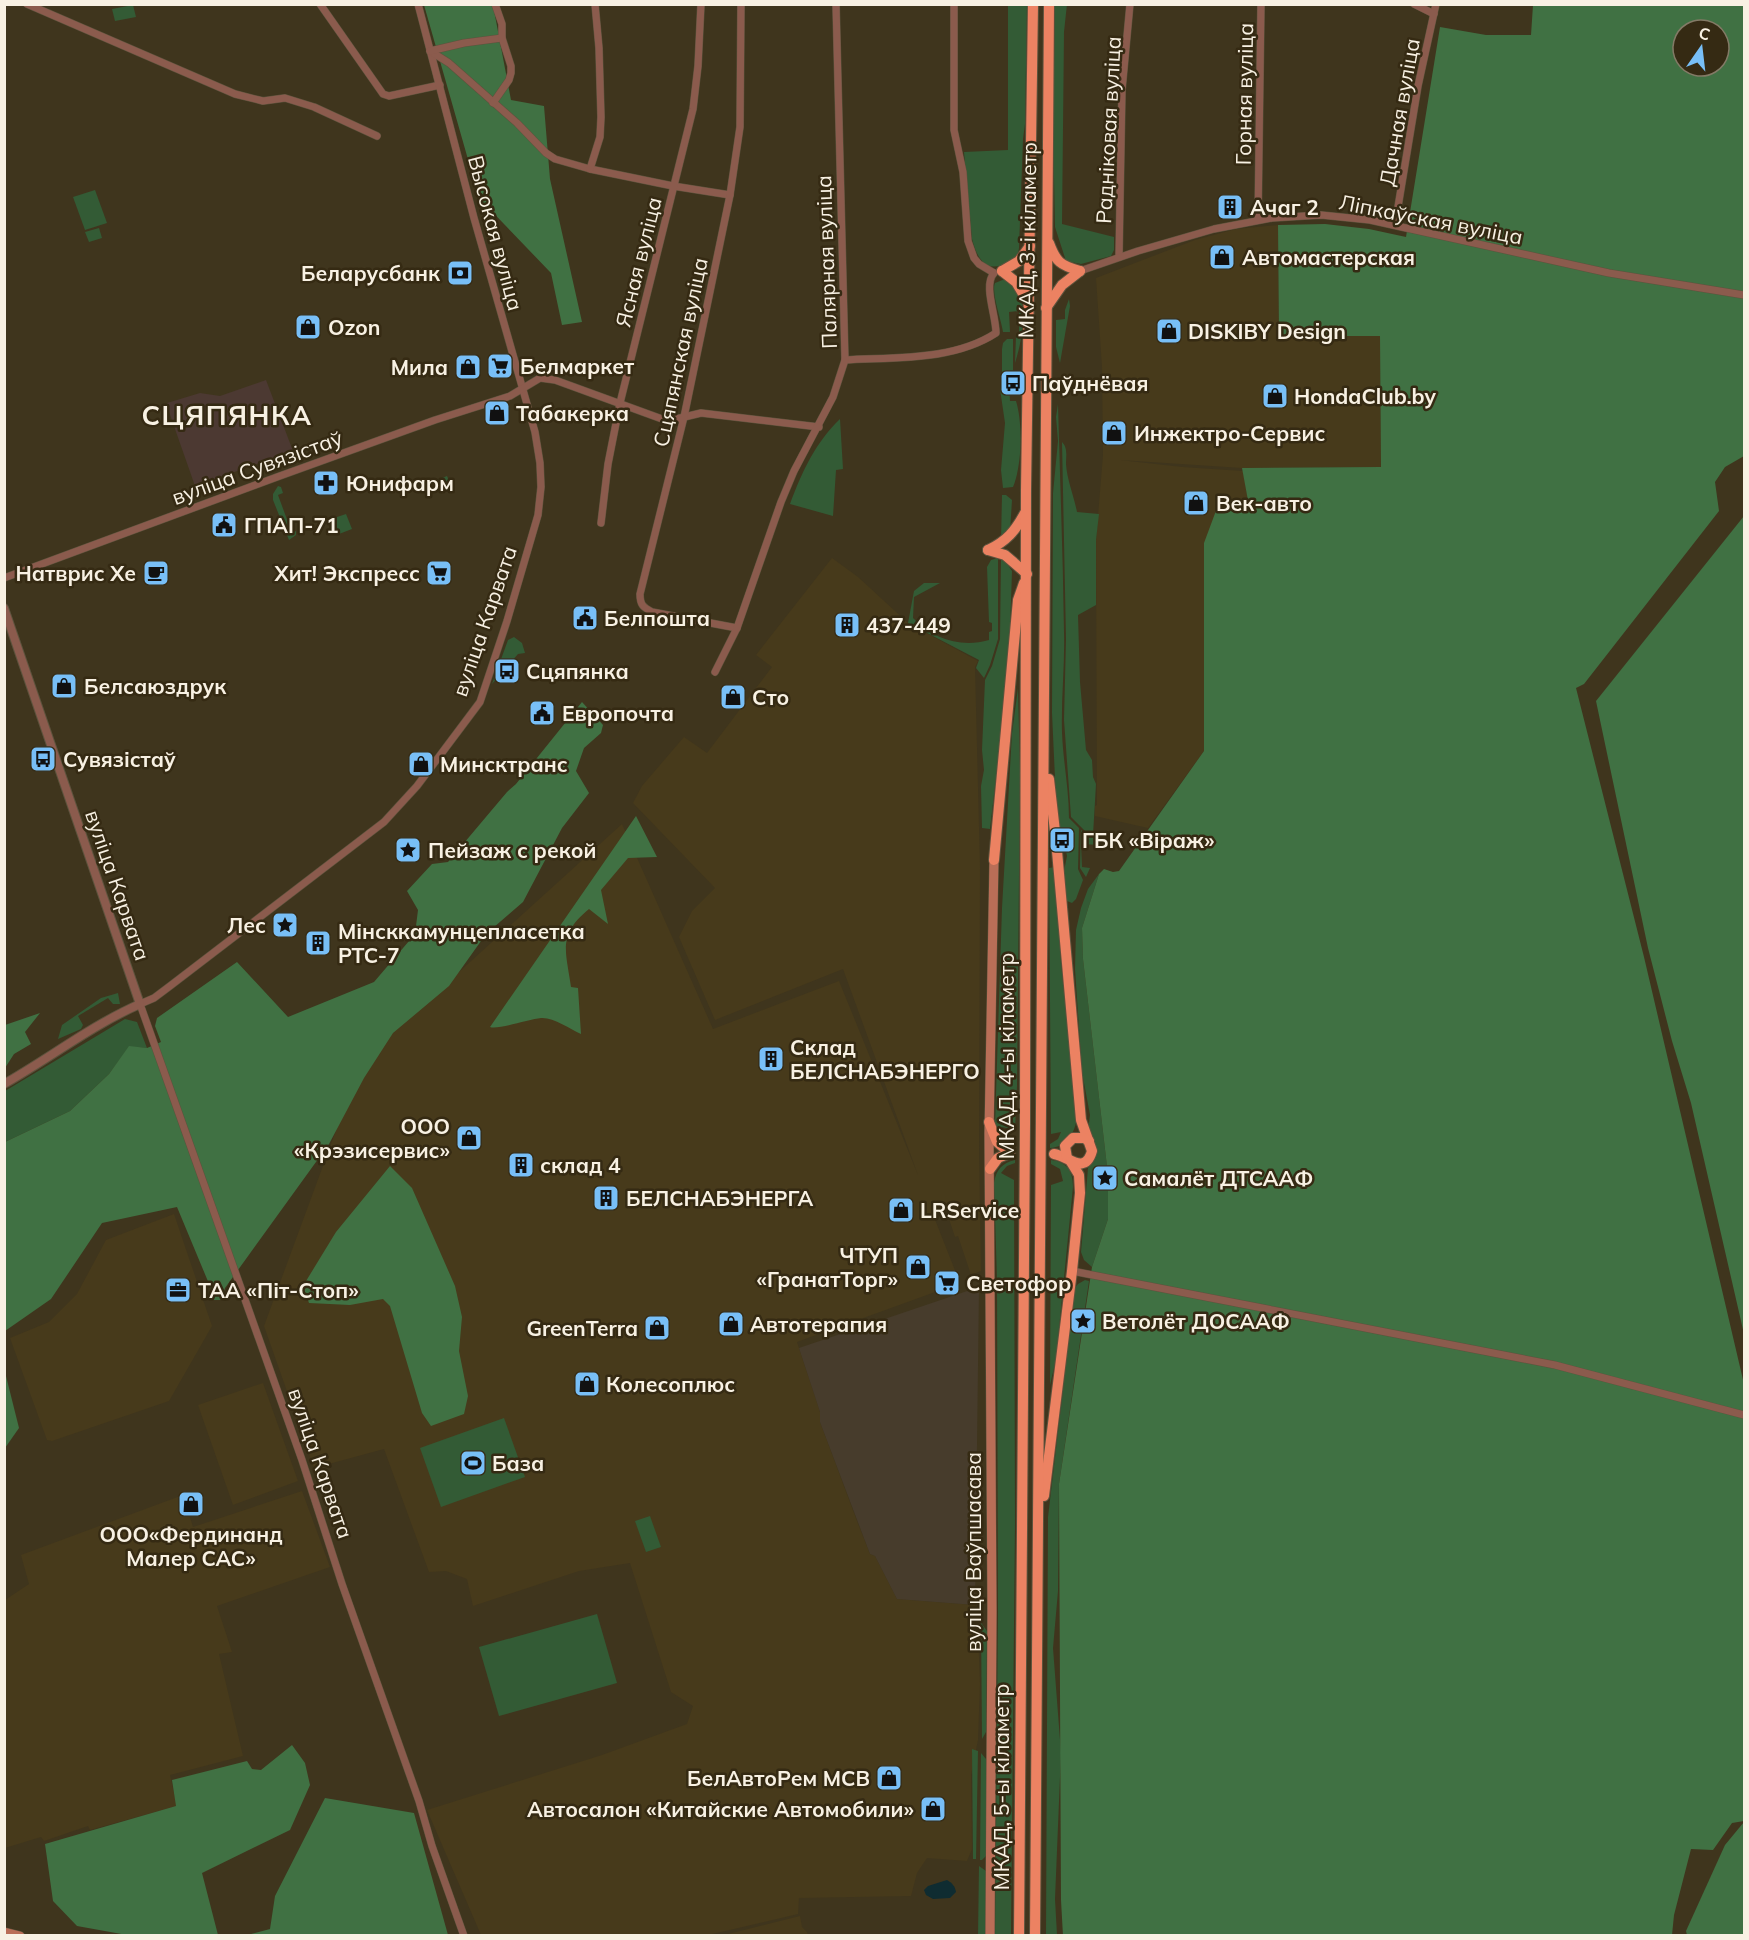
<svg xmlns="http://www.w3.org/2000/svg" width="1749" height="1940" font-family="Mulish,sans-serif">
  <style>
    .built { fill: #473a1b }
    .education { fill: #4c3932 }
    .medical { fill: #473c2c }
    .green { fill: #335b35 }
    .forest { fill: #407143; fill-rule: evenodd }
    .water { fill: #0f2c31 }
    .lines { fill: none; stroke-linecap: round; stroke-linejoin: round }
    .minor-casing { stroke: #5d533d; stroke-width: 8 }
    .tertiary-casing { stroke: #5d533d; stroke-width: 10 }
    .secondary-casing { stroke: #5d533d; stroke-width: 10 }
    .trunk-casing { stroke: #5d533d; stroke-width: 12 }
    .minor { stroke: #8b5b4d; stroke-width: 7 }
    .tertiary { stroke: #8b5b4d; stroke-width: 8 }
    .secondary { stroke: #b96e57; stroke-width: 9 }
    .trunk { stroke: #ec8262; stroke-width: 10 }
    .labels { text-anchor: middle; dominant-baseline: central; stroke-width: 5; stroke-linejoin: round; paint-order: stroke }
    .street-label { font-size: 21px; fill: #f8f1e3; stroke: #352a13 }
    .poi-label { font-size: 21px; font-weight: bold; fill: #f8f1e3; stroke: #352a13; text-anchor: start }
    .district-label { font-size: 27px; font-weight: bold; letter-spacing: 1.5px; fill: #f8f1e3; stroke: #352a13 }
  </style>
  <rect width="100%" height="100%" fill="#3f351d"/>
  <g class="built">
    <path d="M1278,225L1279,336H1380L1381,467L1242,468L1120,460L1182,467L1243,471L1249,506L1204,543V751L1148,828L1095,816V806L1097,805L1096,540L1103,455L1102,367L1096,278L1195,240L1236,229Z"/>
    <path d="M832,558L858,577L908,623L978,661L975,667L980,868L979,1148L981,1271L971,1275L958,1236L955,1237L945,1207L932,1212L960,1283L797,1342L820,1412V1422L857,1521L870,1554L875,1556L897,1599L975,1605L978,1630L980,1684L978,1740L971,1775L972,1849L967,1861L927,1858L917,1873L911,1896L799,1898L798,1914L708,1935H481L427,1810L602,1755L687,1724L693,1706L671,1692L630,1563L579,1571L473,1606L467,1579L446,1571L429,1572L384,1449L314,1468L264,1326L362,1060L622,824L713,1029L839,981L918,1175L843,969L715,1020L679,937L692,911L715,888L633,803L642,786L684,737L707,753L772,667L756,655Z"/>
    <path d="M174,1214L212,1326L169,1401L52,1441L47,1440L10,1338L49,1322L77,1294L106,1240Z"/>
    <path d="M263,1383L298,1481L233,1505L198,1405Z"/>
    <path d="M302,1491L330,1567L217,1606L232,1652L219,1654L243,1756L170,1775L177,1806L90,1830L88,1826L44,1841L41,1837L5,1848V1600L29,1584L21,1555L183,1495L193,1527Z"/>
    <path d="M800,1916L802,1927L807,1932L808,1935H724Z"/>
  </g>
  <path class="education" d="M266,380L293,451L195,486L168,409L167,403L200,393L220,396Z"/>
  <path class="medical" d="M979,1287L975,1605L897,1599L875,1556L870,1554L820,1422V1412L799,1348Z"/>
  <g class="green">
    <path d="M1067,4L1064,32L1062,224L1114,237V250L1111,256L1081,264L1066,261L1055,227L1053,127L1055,5Z"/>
    <path d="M133,5L136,17L115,21L112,9Z"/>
    <path d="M1008,5H1027L1025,124L1023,139L1019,248C1018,256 1015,258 1008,262C986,275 977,258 972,239L964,152L1008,150Z"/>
    <path d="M95,190L107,223L85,230L73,197Z"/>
    <path d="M99,228L102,238L89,242L85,232Z"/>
    <path d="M1005,279C1033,290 1022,341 1015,363L1016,336L1019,335V311L1009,312L1010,332H1003C1001,319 991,292 995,283Z"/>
    <path d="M1069,299L1070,306L1060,363L1056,347V320L1065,319V310Z"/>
    <path d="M1007,339H1013V380H1009L1010,401H1016C1023,423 1022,466 1013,487L1003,488L1001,470L1005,423L1000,389L1002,387V349L1003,343Z"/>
    <path d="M1058,404C1060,480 1063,556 1064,632C1065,665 1061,699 1062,732C1063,761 1069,789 1069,818L1079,828L1078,869L1083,880L1076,899L1072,903L1067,901L1064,871L1067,856L1063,837L1057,822L1052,713L1053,493L1058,441L1056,417Z"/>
    <path d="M840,419L843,469L836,470L833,516L790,504C802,472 815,443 840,419Z"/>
    <path d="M1062,442C1068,448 1066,456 1066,464C1067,480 1074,496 1077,512L1099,514L1096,540V605L1078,615L1080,682L1086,750L1092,760L1093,777L1096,784L1093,835H1089L1071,817L1064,720L1066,639Z"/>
    <path d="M447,476L452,488L439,492L435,481Z"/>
    <path d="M278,486L281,487L283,493L278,495L292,533L296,531V535L289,540L273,500V494Z"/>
    <path d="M1002,495H1006L1012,500L1010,532L1001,541Z"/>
    <path d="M346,514L352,529L339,534L334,518Z"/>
    <path d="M998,558V639L990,665L984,678L976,668L979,660L908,623L914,591L924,583H940L914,597L913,618C933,639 961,648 989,640V632L992,631V623L989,622L987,567L991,560Z"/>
    <path d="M1001,558L1004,559L1012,571L1010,632L1005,699L990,829L982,828L981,786L984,770L982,750L985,680L992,666L1000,639Z"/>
    <path d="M514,637L522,643L525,653L518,654L492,684L508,640Z"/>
    <path d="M1018,688L1020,770L1017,1086L1015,1130L1002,1127L1005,1139L1014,1145V1149C1002,1146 999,1136 995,1125L1002,908L1012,733Z"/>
    <path d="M1081,830L1088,837L1102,838L1101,845L1081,844L1082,867L1090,868L1086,877L1080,868Z"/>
    <path d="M1055,867L1061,964L1077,1117C1075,1133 1067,1147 1050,1148V1144L1058,1139L1061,1132L1051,1134L1049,868Z"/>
    <path d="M1099,874L1082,928L1083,959L1108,1175V1219L1092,1267L1084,1260L1081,1252L1088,1168L1094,1157L1088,1130L1090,1115L1082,1072L1075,969L1076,930L1081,908L1088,889Z"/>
    <path d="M118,993L120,1004H113L108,998L78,1016L83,1025L81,1029L58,1039L62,1025L101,998Z"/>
    <path d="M125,1019L137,1022L147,1048L129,1047L109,1074L70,1111L5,1142V1091Z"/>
    <path d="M1015,1160V1163L1007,1166L1001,1173L1014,1180L1015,1523L1011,1935L995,1936L998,1611L997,1280L994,1183C996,1170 1002,1163 1015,1160Z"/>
    <path d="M1051,1160C1067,1162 1073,1171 1073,1187L1056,1359L1050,1385L1051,1185L1063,1181L1060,1169L1051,1164Z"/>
    <path d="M1085,1280L1089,1281L1059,1484L1058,1591L1053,1648L1061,1753L1055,1899L1057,1935L1046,1936L1048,1517L1075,1288L1078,1284Z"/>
    <path d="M504,1418L525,1477L441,1507L420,1448Z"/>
    <path d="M650,1516L661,1547L646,1552L635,1521Z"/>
    <path d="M597,1614L617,1683L499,1716L479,1647Z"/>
    <path d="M981,1623L987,1631L986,1732L982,1739Z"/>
    <path d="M972,1749L978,1751L976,1859H973Z"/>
    <path d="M981,1753L986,1759V1856L982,1860H980Z"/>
    <path d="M979,1866L986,1871V1935L978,1936Z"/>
  </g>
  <g class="forest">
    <path d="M424,5H493L511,100L544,106L550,179L582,322L562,325L551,273L479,198Z"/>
    <path d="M1533,5H1744V456L1725,467L1715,482L1719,511L1584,684L1576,688L1644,957L1744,1384V1821L1732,1823L1713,1850L1691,1849L1674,1915L1672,1935L1063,1936L1061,1900L1059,1484L1092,1267L1108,1219V1175L1083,959L1082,928L1099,874L1104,869L1113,872L1119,871L1204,751V543L1217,508L1249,506L1242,468L1381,467L1380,336H1279L1278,225L1325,224L1369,229L1406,237L1440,27L1486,35H1531ZM1683,30H1719V66H1683Z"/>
    <path d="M1744,516V1334L1691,1103L1672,1041L1648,948L1596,701Z"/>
    <path d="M582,702L603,725L601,733L584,748L576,771L589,793L562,828L523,902L486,934L449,986L393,1033L364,1078L329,1144L225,1288L221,1300H212V1291L177,1207L102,1223L51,1299L5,1331V1142L70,1111L109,1074L129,1046L147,1048L161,1042L155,1026L157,1018L237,962L288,1017L374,982L415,934L418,910L407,891L432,864L448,862L507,792L516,784Z"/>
    <path d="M636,816L657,857L628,858L601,890L608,924L589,909C557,935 566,951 571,987L578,988L581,1034C570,1029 553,1017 541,1018C529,1019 498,1030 490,1027Z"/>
    <path d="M40,1013L25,1032L31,1044L14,1054L5,1068V1025Z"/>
    <path d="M390,1166L412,1188L455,1286L462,1317L459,1351L468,1396L464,1414L431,1426L422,1413L390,1306L383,1299L350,1305L309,1303L303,1286L336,1232Z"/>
    <path d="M4,1368L19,1428L5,1448H4Z"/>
    <path d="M292,1745L305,1763L310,1785L290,1830L202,1873L218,1935H127L77,1926L53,1901L45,1844L176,1806L172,1780L247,1761L252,1769L261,1770Z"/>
    <path d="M325,1798L414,1813L448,1935H247L270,1929L275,1896Z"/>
    <path d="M1744,1822V1935H1687L1686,1931L1725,1845Z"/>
  </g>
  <path class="water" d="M947,1880C952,1883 955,1886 956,1892L950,1898L933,1899L926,1895L924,1890L928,1886Z"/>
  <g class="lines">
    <g class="minor-casing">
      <g id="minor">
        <path d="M27,4L235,94L263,101L285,98L314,107L377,136"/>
        <path d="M320,4L383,94L389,96L440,85"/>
        <path d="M418,4L474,218L535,432L540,463L541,487L538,515L507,621L480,702L417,786L384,822L170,986L154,998L140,1004L302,1460L342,1584L419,1801L432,1846L464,1936"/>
        <path d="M954,4V130L963,172L968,241L974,258L979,264L994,273"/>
        <path d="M1414,4L1434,14"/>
        <path d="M430,51L449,63L517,123L546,153L555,159L590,169L673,186L730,195"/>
        <path d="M430,51L464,43L502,38"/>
        <path d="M493,103L509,80L511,73V66L502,38V24L495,4"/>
        <path d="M590,169L600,137L601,117L599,48L595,4"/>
        <path d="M1258,220L1261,4"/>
        <path d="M1395,225L1418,86L1436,4"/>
        <path d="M1119,257L1122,90L1130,4"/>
        <path d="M1080,271L1138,251L1214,229L1272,218L1321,215L1370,220L1609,273L1744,295"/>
        <path d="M845,360C895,357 953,361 996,333C996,315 983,285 994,273"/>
        <path d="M601,523L608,464L620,403L693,109L698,66L701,4"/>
        <path d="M4,578L277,477L435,420L510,396L540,378L555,380L662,419H676L701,413L819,427"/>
        <path d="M737,628L652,612C643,607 640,605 640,594L684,417L730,195L740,127L741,4"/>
        <path d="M715,672L737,628L781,502L794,471L833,397L845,360L836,4"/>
        <path d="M1072,1271L1555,1365L1744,1415"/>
      </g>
    </g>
    <g class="tertiary-casing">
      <path id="tertiary" d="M4,608L140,1004C92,1025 50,1058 4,1084"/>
    </g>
    <g class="secondary-casing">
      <g id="secondary">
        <path d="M4,1932L20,1936"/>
        <path d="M990,1936L992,1611L989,1133L994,860"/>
      </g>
    </g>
    <g class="trunk-casing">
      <g id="trunk">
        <path d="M1049,243C1056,262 1060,265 1080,271"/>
        <path d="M1002,271L1016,282L1028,302"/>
        <path d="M1002,271L1019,261L1030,246"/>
        <path d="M1046,308L1062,285L1080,271"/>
        <path d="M988,550C1007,541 1015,531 1025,513"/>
        <path d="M988,550L1005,555L1027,574"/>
        <path d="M1049,779L1056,840L1081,1120L1092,1151C1085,1176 1068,1156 1054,1154"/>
        <path d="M994,860L1018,600L1024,583"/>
        <path d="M989,1122L997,1142L1010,1153"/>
        <path d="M1067,1158L1065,1146L1073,1138H1084L1089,1141"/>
        <path d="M990,1169L998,1158L1010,1153"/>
        <path d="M1044,1496L1072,1271L1080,1193L1079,1175L1071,1162"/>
        <path d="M1019,1936L1025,1125L1026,490L1033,4"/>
        <path d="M1035,1936L1049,4"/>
      </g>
    </g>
    <use href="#minor" class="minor"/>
    <use href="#tertiary" class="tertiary"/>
    <use href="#secondary" class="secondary"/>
    <use href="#trunk" class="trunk"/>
  </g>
  <defs>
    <g id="building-square" transform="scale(1.35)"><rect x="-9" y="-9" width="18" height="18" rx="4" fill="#78bff7" stroke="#352a13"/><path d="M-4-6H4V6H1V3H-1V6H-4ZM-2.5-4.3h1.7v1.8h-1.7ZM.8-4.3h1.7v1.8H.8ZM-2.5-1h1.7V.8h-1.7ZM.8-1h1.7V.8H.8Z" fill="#111"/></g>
    <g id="shop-square" transform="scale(1.35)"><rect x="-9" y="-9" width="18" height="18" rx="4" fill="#78bff7" stroke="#352a13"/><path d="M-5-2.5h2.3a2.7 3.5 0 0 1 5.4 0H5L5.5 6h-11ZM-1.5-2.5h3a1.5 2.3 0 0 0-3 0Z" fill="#111"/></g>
    <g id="bank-square" transform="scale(1.35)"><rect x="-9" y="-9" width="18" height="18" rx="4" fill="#78bff7" stroke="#352a13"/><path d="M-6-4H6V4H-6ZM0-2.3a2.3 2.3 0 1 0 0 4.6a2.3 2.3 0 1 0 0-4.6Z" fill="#111"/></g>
    <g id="supermarket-square" transform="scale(1.35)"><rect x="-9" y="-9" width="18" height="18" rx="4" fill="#78bff7" stroke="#352a13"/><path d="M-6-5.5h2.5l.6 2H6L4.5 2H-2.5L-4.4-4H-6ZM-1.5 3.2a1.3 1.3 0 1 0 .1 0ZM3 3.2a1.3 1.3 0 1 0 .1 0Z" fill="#111"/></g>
    <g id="bus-square" transform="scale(1.35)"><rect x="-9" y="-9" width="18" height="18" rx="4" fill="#78bff7" stroke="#352a13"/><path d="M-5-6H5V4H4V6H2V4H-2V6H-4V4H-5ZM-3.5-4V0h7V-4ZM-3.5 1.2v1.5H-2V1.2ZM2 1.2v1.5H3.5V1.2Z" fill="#111"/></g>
    <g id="pharmacy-square" transform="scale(1.35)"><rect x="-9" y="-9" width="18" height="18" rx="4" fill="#78bff7" stroke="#352a13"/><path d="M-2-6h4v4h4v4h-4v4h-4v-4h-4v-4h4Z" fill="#111"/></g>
    <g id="civic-square" transform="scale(1.35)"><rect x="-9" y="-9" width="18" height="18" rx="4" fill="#78bff7" stroke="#352a13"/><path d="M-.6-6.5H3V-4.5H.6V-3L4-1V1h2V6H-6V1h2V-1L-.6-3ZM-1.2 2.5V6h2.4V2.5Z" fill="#111"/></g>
    <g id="cafe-square" transform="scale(1.35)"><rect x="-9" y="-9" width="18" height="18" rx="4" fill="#78bff7" stroke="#352a13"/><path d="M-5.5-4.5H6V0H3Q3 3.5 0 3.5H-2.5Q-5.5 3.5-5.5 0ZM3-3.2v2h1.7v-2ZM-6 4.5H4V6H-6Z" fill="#111"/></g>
    <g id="sight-square" transform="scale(1.35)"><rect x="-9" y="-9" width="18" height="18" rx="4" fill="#78bff7" stroke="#352a13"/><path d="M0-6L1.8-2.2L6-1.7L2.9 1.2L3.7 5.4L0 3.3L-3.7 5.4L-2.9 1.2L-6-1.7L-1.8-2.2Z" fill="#111"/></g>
    <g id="office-square" transform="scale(1.35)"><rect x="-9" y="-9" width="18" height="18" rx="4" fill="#78bff7" stroke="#352a13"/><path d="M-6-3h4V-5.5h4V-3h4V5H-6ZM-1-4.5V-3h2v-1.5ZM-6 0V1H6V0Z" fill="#111"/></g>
    <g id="stadium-square" transform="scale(1.35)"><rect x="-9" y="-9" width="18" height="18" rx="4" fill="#78bff7" stroke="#352a13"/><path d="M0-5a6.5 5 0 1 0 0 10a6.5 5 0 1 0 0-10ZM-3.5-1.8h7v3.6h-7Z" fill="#111"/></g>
  </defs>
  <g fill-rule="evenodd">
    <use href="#building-square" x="1230" y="207"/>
    <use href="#shop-square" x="1222" y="257"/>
    <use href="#bank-square" x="460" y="273"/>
    <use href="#shop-square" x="308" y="327"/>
    <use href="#shop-square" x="1169" y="331"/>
    <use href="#supermarket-square" x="500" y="366"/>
    <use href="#shop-square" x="468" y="367"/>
    <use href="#bus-square" x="1013" y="383"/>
    <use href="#shop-square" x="1275" y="396"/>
    <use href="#shop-square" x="497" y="413"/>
    <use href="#shop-square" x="1114" y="433"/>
    <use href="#pharmacy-square" x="326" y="483"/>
    <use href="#shop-square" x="1196" y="503"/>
    <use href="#civic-square" x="224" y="525"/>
    <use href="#cafe-square" x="156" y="573"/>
    <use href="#supermarket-square" x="439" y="573"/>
    <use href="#civic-square" x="585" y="618"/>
    <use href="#building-square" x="847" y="625"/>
    <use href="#bus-square" x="507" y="671"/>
    <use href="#shop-square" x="64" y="686"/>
    <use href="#shop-square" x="733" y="697"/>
    <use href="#civic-square" x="542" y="713"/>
    <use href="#bus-square" x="43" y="759"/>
    <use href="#shop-square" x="421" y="764"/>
    <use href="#bus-square" x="1062" y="840"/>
    <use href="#sight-square" x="408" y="850"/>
    <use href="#sight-square" x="285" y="925"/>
    <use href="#building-square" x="318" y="943"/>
    <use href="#building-square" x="771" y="1059"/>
    <use href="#shop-square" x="469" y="1138"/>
    <use href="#building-square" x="521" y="1165"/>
    <use href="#sight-square" x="1105" y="1178"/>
    <use href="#building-square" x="606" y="1198"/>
    <use href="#shop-square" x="901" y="1210"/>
    <use href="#shop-square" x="918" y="1267"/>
    <use href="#supermarket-square" x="947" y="1283"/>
    <use href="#office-square" x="178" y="1290"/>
    <use href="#sight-square" x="1083" y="1321"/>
    <use href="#shop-square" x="731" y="1324"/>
    <use href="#shop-square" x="657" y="1328"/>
    <use href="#shop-square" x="587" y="1384"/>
    <use href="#stadium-square" x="473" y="1463"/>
    <use href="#shop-square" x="191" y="1504"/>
    <use href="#shop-square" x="889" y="1778"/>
    <use href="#shop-square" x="933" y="1809"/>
  </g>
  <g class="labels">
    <g class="street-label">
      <text transform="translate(1244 94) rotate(-89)">Горная вуліца</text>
      <text transform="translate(1399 112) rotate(-80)">Дачная вуліца</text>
      <text transform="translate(1108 130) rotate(-87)">Радніковая вуліца</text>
      <text transform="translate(1431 219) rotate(11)">Ліпкаўская вуліца</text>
      <text transform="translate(496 233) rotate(75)">Высокая вуліца</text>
      <text transform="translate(1027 240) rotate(-89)">МКАД, 3-і кіламетр</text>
      <text transform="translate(638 262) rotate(-76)">Ясная вуліца</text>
      <text transform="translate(826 262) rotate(-92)">Палярная вуліца</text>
      <text transform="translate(680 352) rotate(-78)">Сцяпянская вуліца</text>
      <text transform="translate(257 467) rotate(-20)">вуліца Сувязістаў</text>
      <text transform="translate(484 621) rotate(-71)">вуліца Карвата</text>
      <text transform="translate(118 885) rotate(71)">вуліца Карвата</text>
      <text transform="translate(1006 1056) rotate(-90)">МКАД, 4-ы кіламетр</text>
      <text transform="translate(321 1463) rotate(71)">вуліца Карвата</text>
      <text transform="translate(973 1552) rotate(-90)">вуліца Ваўпшасава</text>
      <text transform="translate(1001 1787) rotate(-90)">МКАД, 5-ы кіламетр</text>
    </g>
    <g class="poi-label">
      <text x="1250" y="207">Ачаг 2</text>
      <text x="1242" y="257">Автомастерская</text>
      <text x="440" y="273" text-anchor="end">Беларусбанк</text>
      <text x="328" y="327">Ozon</text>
      <text x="1188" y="331">DISKIBY Design</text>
      <text x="520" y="366">Белмаркет</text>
      <text x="448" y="367" text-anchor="end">Мила</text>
      <text x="1032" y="383">Паўднёвая</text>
      <text x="1294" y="396">HondaClub.by</text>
      <text x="516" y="413">Табакерка</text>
      <text x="1134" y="433">Инжектро-Сервис</text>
      <text x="346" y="483">Юнифарм</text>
      <text x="1216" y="503">Век-авто</text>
      <text x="244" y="525">ГПАП-71</text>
      <text x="136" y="573" text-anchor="end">Натврис Хе</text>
      <text x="420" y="573" text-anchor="end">Хит! Экспресс</text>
      <text x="604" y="618">Белпошта</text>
      <text x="866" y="625">437-449</text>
      <text x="526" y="671">Сцяпянка</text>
      <text x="84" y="686">Белсаюздрук</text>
      <text x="752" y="697">Сто</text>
      <text x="562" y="713">Европочта</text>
      <text x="63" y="759">Сувязістаў</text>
      <text x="440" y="764">Минсктранс</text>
      <text x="1082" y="840">ГБК «Віраж»</text>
      <text x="428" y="850">Пейзаж с рекой</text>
      <text x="266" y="925" text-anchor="end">Лес</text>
      <text x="338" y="931">Мінсккамунцепласетка<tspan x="338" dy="24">РТС-7</tspan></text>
      <text x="790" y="1047">Склад<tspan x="790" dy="24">БЕЛСНАБЭНЕРГО</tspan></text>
      <text x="450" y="1126" text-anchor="end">ООО<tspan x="450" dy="24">«Крэзисервис»</tspan></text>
      <text x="540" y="1165">склад 4</text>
      <text x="1124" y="1178">Самалёт ДТСААФ</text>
      <text x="626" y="1198">БЕЛСНАБЭНЕРГА</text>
      <text x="920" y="1210">LRService</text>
      <text x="898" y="1255" text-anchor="end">ЧТУП<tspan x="898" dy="24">«ГранатТорг»</tspan></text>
      <text x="966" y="1283">Светофор</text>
      <text x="198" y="1290">ТАА «Піт-Стоп»</text>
      <text x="1102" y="1321">Ветолёт ДОСААФ</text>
      <text x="750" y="1324">Автотерапия</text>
      <text x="638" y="1328" text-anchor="end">GreenTerra</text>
      <text x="606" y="1384">Колесоплюс</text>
      <text x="492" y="1463">База</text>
      <text x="191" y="1534" text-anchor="middle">ООО«Фердинанд<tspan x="191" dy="24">Малер САС»</tspan></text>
      <text x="870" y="1778" text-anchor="end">БелАвтоРем MCB</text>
      <text x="914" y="1809" text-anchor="end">Автосалон «Китайские Автомобили»</text>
    </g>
    <g class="district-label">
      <text x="227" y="415">СЦЯПЯНКА</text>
    </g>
  </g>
  <rect width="1749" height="1940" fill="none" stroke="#f8f1e3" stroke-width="12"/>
  <g transform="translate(1701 48) rotate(14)"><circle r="28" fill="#352a13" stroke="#837a66" stroke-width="1.5"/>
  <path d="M0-4.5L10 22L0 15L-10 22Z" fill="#78bff7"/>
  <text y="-9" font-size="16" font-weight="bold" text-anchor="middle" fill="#f8f1e3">С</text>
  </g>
</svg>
